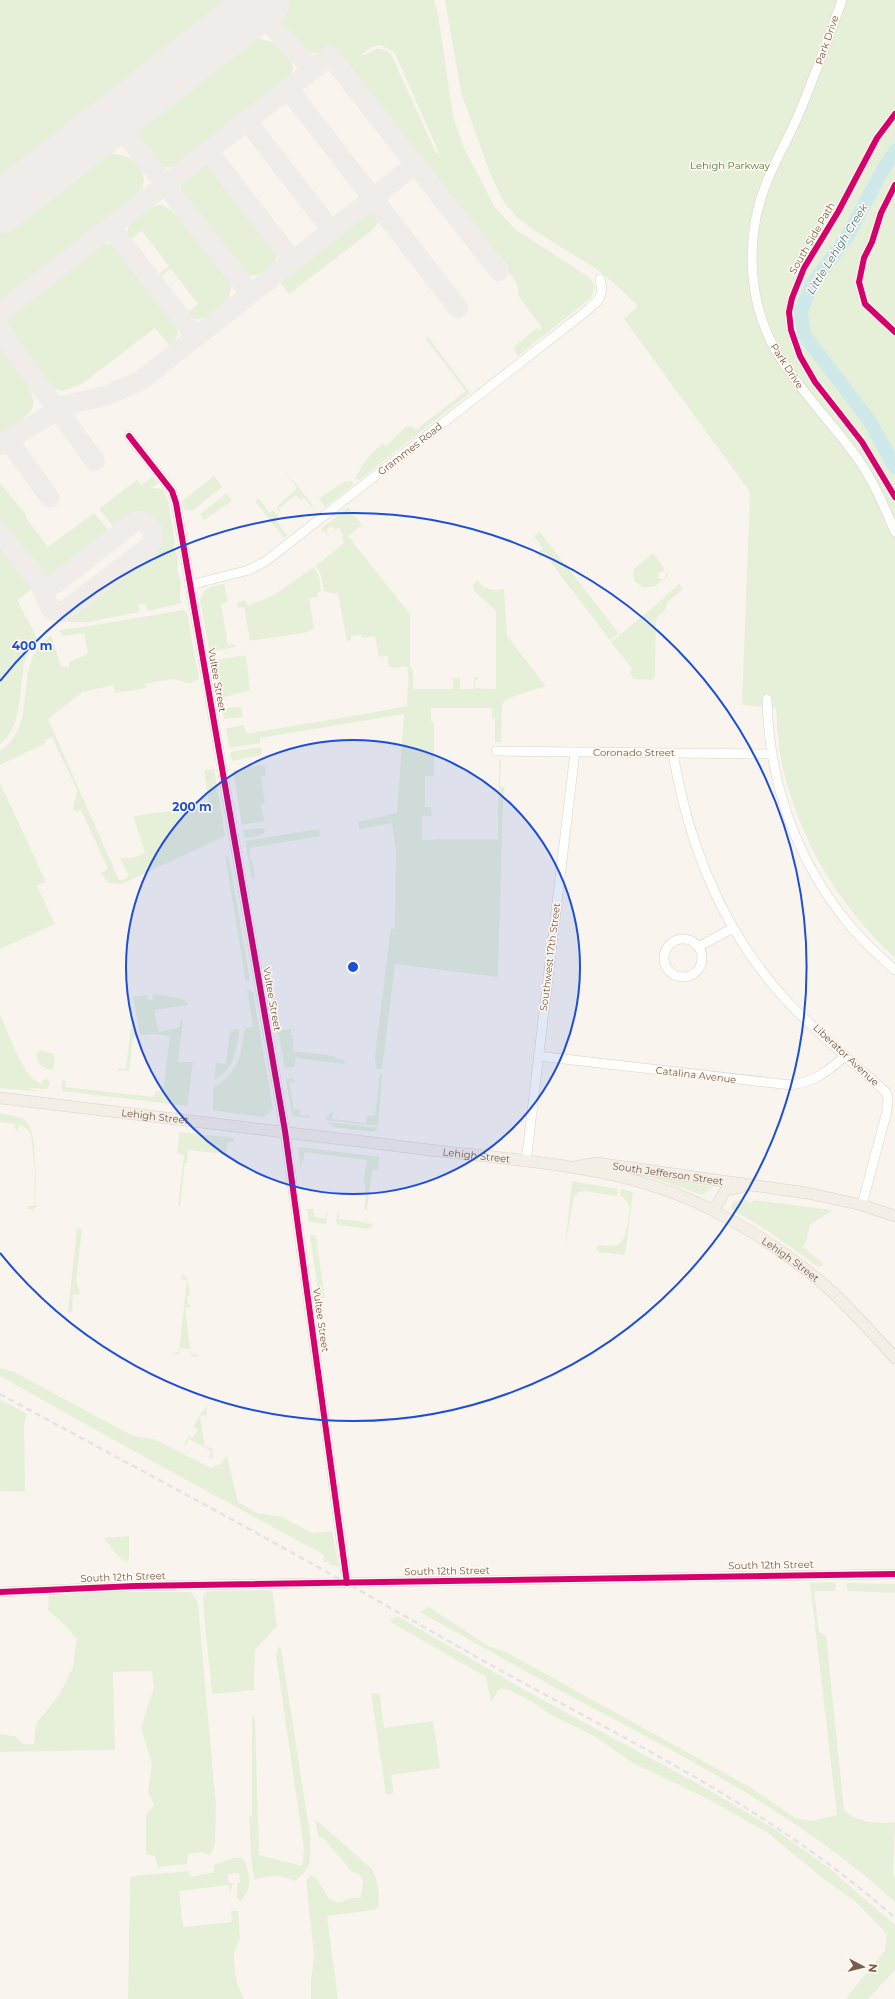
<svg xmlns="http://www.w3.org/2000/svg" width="895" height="1999" font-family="Montserrat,sans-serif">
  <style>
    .green { fill: #e6f0d9; fill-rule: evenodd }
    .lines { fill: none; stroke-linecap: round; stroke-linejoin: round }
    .river { stroke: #cfe8ea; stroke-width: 14 }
    .taxiway { stroke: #efecea; stroke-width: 20 }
    .runway { stroke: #efecea; stroke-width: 51 }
    .minor-casing { stroke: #d9d2cc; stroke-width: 10 }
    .major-casing { stroke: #dad1ca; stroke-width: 12 }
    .minor { stroke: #fefefc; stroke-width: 9 }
    .major { stroke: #f3eee6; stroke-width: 11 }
    .rail { stroke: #e5e3e6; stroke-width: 2.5; stroke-dasharray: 6 4; stroke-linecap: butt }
    .cycleway-casing { stroke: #fff9f1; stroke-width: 8 }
    .cycleway { stroke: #d6006c; stroke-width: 6 }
    .ring { fill: none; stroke: #1d4ed8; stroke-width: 2 }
    .labels { text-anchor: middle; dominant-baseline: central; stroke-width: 3; stroke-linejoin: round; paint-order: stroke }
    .street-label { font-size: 10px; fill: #7a5c4b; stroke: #fff9f1 }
    .park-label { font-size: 10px; fill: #527a40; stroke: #fff9f1 }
    .water-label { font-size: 11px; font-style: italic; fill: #417b87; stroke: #fff9f1 }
    .centre { fill: #1d4ed8; stroke: #fff9f1; stroke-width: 2 }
    .ring-label { font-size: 12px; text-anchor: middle; font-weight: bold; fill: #1d4ed8; stroke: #fff9f1; stroke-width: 3; stroke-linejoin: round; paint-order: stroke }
  </style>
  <rect width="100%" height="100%" fill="#f9f5ee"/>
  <g class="green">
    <path d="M0,0H244L0,191Z"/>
    <path d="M263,0H434L438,14L453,116L464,148L494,206L515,229L590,278L595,286L591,298L518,356L515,352V346L537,328L539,331L542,328L519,297L517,284L506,268L508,266L495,250L493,252L332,46C320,53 314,57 300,48ZM380,45L391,50L395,53L439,153H436L391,54C373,42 372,56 361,55L370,48Z"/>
    <path d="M445,0H895V958C837,904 798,838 781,760C778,743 777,725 776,708L742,705L750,492L624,319L638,306L615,284L595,268L532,229L517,217L504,203L490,173L461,92Z"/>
    <path d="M254,37C260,39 268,40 275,43C284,47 296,61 292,72C286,87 265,98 253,107C228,127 202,145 178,165C171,168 165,168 159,164C149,159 131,134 130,123L226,47Z"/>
    <path d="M105,153L126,156L138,163L144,178L143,187L127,205L0,305V224L81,161Z"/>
    <path d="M204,165L215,168L274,244L277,255L275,265L263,274L250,276L237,269L184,199L181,188L182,180L197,168Z"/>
    <path d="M161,205C180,209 223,265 232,284L228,300C220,310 198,329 187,313L198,304L171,269L158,278L156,276L169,266L142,231L129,240L127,237C126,219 143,206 161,205Z"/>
    <path d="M367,213L378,215L381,219L370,232L289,294L278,280L281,277L359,216Z"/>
    <path d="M101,244H110L122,251L175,321C180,330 178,339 170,346L155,328L82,384L61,391L48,385L34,371L7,336L5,326L9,314Z"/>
    <path d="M428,337L470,393L359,480L355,478L365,461L382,443L386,446L407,426L413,427L416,430L466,391L425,338Z"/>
    <path d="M0,347C10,361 37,389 33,406C31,413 26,416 21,420L22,422L0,435Z"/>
    <path d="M283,468L309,500L317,513L304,498L300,500L296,495L279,508L282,515L276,508L297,488Z"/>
    <path d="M153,476L158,483L152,488L163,489L168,501L175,542L174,549L178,557L177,569L181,582L180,599L182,603L148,611L144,603L138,605L140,612L88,622H68L64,617L156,544C163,531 151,521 143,511L116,532L114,527L99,509L137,480L141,485Z"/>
    <path d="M214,476L222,487L193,510L189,511L184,509L182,501Z"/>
    <path d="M352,481L353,485L325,507L316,494L320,498L344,482Z"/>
    <path d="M0,483L27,516L26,518L48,547L94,513L105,526L110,537L59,577C50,579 46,578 38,573L0,524Z"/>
    <path d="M227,493L232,501L204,520L200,514Z"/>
    <path d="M258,498L270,513L273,510L279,517L276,521L287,535L284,538L255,501Z"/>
    <path d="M348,507L362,525L348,536L410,614V666L413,670V689H453V678H460V689H474V678L477,676L478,679L475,681V688L496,689V611L474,591L473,586L477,580C484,589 493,592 504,589L507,636L546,686L506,699L502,705L501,742H495V718H492V708H431V722H434V776H425V807H431L432,816H422V840H433L434,839H498L499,759H501L500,786L505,787L503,799L498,973V977L395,964L382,1069H376L375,1057L391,929H395L396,851L392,823L360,829L358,822L397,813L404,714L260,738V743L229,748L226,728L244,725L246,734C300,724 354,717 407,706L408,684L409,683L407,666L395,668L389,667L387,656L379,657L375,636L362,638L361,635L351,636V640L347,641L338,593L334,594L324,591L321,575L316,566L344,543L342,538L343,535L339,528L335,530L332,526L326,530L329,536L321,529Z"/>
    <path d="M540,532L617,631V635L610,640L546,556L538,558V552L543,549L534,536Z"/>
    <path d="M0,541L35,587L17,600L37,638C33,647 26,655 24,666C19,689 22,729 0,744Z"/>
    <path d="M653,553L664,568L663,572L658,573V579H664L667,572L668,576L655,586L644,588L634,581L633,570Z"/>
    <path d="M314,567L319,576L321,591L317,593L318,597L309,598L314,628L308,632L250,641L244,607L238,608L237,603L245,600L248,606L274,595Z"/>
    <path d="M224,584L228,601L221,605L228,645L234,644L235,647L210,652L200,601C202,587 212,586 224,584Z"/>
    <path d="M679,584L683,589L668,601L664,612L656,618L655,676L651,680L634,679L630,673L632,669L611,642L657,604Z"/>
    <path d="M183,610L187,613L199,678C188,689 182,679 172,679C163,680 154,682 145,684L146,688L115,693L114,685L84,692L85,690L48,719L119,880L125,879L129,876L120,858C130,859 137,858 145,852L133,816L209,806L204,770L214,769L225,836L122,884L108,883L101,873L108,869L81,810L76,812L73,809L77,790L52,737L45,740L46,743L0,765V751C32,729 20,694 31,661C34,650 43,643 51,635L61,666L69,667V662L88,654L84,633L62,636L60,630L90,626Z"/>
    <path d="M246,655L250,690L221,698L214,660Z"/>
    <path d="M241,707L243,717L224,719L222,708Z"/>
    <path d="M261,747L262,755L232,761L230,752Z"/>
    <path d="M261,765L265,767L266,775L261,776L265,803L261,805L264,821L242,825L233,771Z"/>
    <path d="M0,783L46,882L37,886L55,924L0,949Z"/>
    <path d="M262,828L265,829L264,833L259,836L245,838L243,830Z"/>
    <path d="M319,829L320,836L250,848V859L252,860L255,878L252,879L245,841Z"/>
    <path d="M225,855L229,858L249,975V980L246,982Z"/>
    <path d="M247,989L253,992L273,1109L265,1117L217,1111L213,1110V1088C238,1072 241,1059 244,1031L246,1028L253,1027Z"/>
    <path d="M153,994C162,996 185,996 188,1005L154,1010L159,1032L180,1027V1020H183L178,1062H193L187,1106L63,1091L61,1086L63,1080L66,1081L65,1087L154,1097L156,1091H163L170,1036L154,1034L140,1035L133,997L147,995L148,1000L154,999Z"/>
    <path d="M0,1014C8,1032 23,1079 42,1084L44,1078L49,1080L50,1084L47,1089L29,1088V1089L44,1092L0,1088Z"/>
    <path d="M132,1017L138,1037H133L129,1071L118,1070V1068L126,1069Z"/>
    <path d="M236,1029H239V1032C236,1052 234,1069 214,1080L216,1063L226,1064L230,1032Z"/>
    <path d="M291,1029V1035H293V1051L335,1056V1058L344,1060L345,1064L296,1058L294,1067L285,1068L278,1031Z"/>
    <path d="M41,1050L54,1054L55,1060L53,1069C43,1071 35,1062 37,1052Z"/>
    <path d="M380,1074H382L378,1126L326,1120L327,1116L332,1112H333L332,1119L366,1123L367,1115L375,1116Z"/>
    <path d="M292,1078L296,1082H289L294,1110L300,1109V1115L310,1116V1118L293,1116L292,1114L286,1080Z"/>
    <path d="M0,1113C8,1115 20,1116 26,1121C38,1131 36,1190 35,1205L37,1206L32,1210L27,1208V1206H34L35,1171L31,1135L28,1130L20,1124L17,1131L15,1130V1124L0,1122Z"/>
    <path d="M328,1122L378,1128L373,1132L334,1127Z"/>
    <path d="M179,1132L234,1138V1142H227L226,1154L188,1150L187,1163H185L180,1206H178L184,1155L177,1153Z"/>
    <path d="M300,1147L379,1157L378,1170H372L367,1210H364L366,1196L364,1177L367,1160L305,1152L301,1167L307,1209H314V1217L326,1218L327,1211L328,1212L326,1224L309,1222L298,1149Z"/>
    <path d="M655,1177L713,1187L702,1195L653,1178Z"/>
    <path d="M572,1181L618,1189L617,1196L583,1191L577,1193L574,1197L565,1247Z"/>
    <path d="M621,1189L633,1192L626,1249L624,1255L599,1252L596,1249L598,1245C609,1245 619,1250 625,1236C627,1224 636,1201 620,1196Z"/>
    <path d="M748,1200V1203L752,1202L753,1200L833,1210L810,1225L807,1239L803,1247L823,1263L822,1266L818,1267L768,1231L731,1209L733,1201Z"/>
    <path d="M338,1212H339V1219L365,1222L367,1213L366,1223L372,1224V1227L368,1229L338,1225L336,1222Z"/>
    <path d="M71,1227L82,1229L76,1281L80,1293L79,1295L73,1294L72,1312H68L77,1229Z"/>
    <path d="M310,1235H314L316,1238L325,1298H319Z"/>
    <path d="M182,1275L187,1276L190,1295L187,1296L188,1304L191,1305L190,1307L185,1308L191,1354H198L197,1357L190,1356V1349L181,1348L179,1355L172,1353L179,1352L187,1280L181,1279Z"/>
    <path d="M0,1368L14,1372L133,1436L154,1439L211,1468L220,1464L227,1456L238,1502L257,1513L282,1517L312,1533L332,1531L339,1567L331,1565L329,1562H323L324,1555L128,1448L0,1376Z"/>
    <path d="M0,1399L27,1414L24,1425L25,1492L0,1491Z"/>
    <path d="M206,1406L207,1415L200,1416L205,1447L212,1448L213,1458L211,1459L209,1457L211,1451L189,1439L186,1445L184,1444L189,1436L193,1438L198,1430L193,1427Z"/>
    <path d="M129,1536V1558L126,1563L115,1553L104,1538Z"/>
    <path d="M836,1582L835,1591H814L819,1632L826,1635L844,1810C858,1823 877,1824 895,1822L893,1874L895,1878V1902C805,1819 694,1762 587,1705C531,1675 476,1643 420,1612L429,1607L488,1646L508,1653L750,1787L795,1818L812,1821L837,1815L810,1583Z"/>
    <path d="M846,1583L895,1584V1593L848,1591Z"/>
    <path d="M270,1590L273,1594L277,1626L255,1650L254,1690L213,1694L212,1693L204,1615L203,1596L207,1591Z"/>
    <path d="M113,1592H190L194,1595L198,1604L216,1806L215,1844L210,1855L201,1852L188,1854L187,1864L158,1867L155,1856L146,1854V1815L154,1805L148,1792L152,1764L141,1728L154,1687L152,1671L113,1672L115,1750L0,1752V1734L15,1736L22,1744H34L36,1724L59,1695L73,1667L77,1639L65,1625L48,1610L49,1596Z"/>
    <path d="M397,1616L532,1694L704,1787L776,1830L830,1869L895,1925V1970L868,1999H848L847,1997L885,1950L887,1934L855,1901L825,1880L768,1833L710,1800L633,1763L594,1736L549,1714L533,1702L507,1689H499L491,1702L486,1677L389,1621Z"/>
    <path d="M279,1647L281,1648L310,1835C311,1855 313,1869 294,1881C281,1874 270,1875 255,1880C249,1859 251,1838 249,1817L252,1815V1716L255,1718L259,1855L302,1866L304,1849L276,1656Z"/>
    <path d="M371,1693L380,1694L384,1728L433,1721L440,1768L391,1775L394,1793L386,1795Z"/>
    <path d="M315,1819L372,1869C378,1881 380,1894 378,1907L374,1910L327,1916L338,1999H311V1981L314,1955L306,1880L311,1875L317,1879L329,1899L339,1903L351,1898H361L363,1881L359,1874L352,1872L324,1839L318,1836Z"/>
    <path d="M232,1858H242C247,1863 251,1880 249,1887C248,1892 243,1897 241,1902L237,1898V1883H240L239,1873L227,1874L229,1883H233L231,1891H230L229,1885L179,1891L183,1927L232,1922L231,1911H238L240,1939L234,1953V1963L237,1984L244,1999H128L130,1878C134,1874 178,1873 188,1871L191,1877L214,1872V1865Z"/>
  </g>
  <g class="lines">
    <path class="river" d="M895,151L882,171L847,237L812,284L801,311L804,335L869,420L895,467"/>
    <g class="taxiway">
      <path d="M256,9L313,70"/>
      <path d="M288,89L458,308"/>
      <path d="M114,119L250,293"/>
      <path d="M247,121L332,231"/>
      <path d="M208,151L293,261"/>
      <path d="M110,227L196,337"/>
      <path d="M0,313L330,56L499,271"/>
      <path d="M0,331L95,461"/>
      <path d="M8,440L50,498"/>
      <path d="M0,445L66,405L105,396L140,381L416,164"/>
      <path d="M0,532L40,584L50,608L54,611L63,612L150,546C157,533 150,518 134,522L56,583L50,586L40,584"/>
    </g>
    <path class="runway" d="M0,208L264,2"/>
    <g class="minor-casing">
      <g id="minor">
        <path d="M842,0C828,39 814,78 798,116C788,139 775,161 766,184C744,239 748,306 779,356C802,393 833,424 858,459C874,482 884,506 895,532"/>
        <path d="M129,436L172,491L176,503L285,1131L347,1583"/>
        <path d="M190,585L249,570L266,561L584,313C598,301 605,298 600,279"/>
        <path d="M767,699C769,784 797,863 852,928C865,943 880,957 895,970"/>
        <path d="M496,751L771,754"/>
        <path d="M673,753C688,844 723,931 786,1000C817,1033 852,1062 886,1092L888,1098L887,1111L862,1205"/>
        <circle cx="683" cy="958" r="19"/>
        <path d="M698,947L733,928"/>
        <path d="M538,1056L791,1085C814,1082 828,1071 845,1056"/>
        <path d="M526,1162L575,752"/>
        <path d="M0,1592L135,1586L895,1574"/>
      </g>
    </g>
    <g class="major-casing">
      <g id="major">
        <path id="s1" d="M0,1098C141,1114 281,1131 421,1149C519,1161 623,1164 712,1210C753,1231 794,1258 828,1288C852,1310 873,1334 895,1358"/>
        <path id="s2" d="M575,1167L597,1163L807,1193L862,1205L895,1216"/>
        <path d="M713,1210L726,1190L741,1187"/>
      </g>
    </g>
    <use href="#minor" class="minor"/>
    <use href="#major" class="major"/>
    <path class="rail" d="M0,1394C116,1457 233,1519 348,1584C398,1612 448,1641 498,1669C636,1745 776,1812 895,1918"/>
    <g class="cycleway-casing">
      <g id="cycleway">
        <path d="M895,114L877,138L838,212L804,268L792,298L789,312L791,330L800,356L815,382L862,442L895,497"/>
        <path d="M895,185L881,213L872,242L864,258L859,282L865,304L895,332"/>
        <path d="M129,436L172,491L176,503L285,1131L347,1583"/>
        <path d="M0,1592L135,1586L895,1574"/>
      </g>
    </g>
    <use href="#cycleway" class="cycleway"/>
  </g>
  <circle cx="353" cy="967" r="227" fill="#1d4ed8" fill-opacity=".12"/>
  <g class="ring">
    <circle cx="353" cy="967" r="227"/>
    <path d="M0 681A454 454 0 1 1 0 1253"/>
  </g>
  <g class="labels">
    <g class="street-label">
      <text transform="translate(827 40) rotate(-71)">Park Drive</text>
      <text transform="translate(812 238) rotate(-60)">South Side Path</text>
      <text transform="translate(787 366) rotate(57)">Park Drive</text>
      <text transform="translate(410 449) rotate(-38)">Grammes Road</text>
      <text transform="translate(217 680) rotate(80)">Vultee Street</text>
      <text x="634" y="752">Coronado Street</text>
      <text transform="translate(550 957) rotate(-83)">Southwest 17th Street</text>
      <text transform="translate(272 999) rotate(80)">Vultee Street</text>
      <text transform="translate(846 1055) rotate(43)">Liberator Avenue</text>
      <text transform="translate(696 1075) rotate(7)">Catalina Avenue</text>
      <text stroke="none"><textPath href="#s1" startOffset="156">Lehigh Street</textPath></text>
      <text stroke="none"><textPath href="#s1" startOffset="480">Lehigh Street</textPath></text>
      <text stroke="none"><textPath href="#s2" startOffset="94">South Jefferson Street</textPath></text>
      <text stroke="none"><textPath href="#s1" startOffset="816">Lehigh Street</textPath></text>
      <text transform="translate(321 1320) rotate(82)">Vultee Street</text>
      <text transform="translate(771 1565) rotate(-1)">South 12th Street</text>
      <text transform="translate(447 1571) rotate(-1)">South 12th Street</text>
      <text transform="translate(123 1577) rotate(-2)">South 12th Street</text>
    </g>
    <g class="park-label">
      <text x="730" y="165">Lehigh Parkway</text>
    </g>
    <g class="water-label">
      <text transform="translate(837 249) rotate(-58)">Little Lehigh Creek</text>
    </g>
  </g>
  <circle cx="353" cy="967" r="6" class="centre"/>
  <g class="ring-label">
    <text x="32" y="650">400 m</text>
    <text x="192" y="811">200 m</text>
  </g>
  <g transform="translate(863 1967) rotate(97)" stroke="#fff9f1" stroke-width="3" paint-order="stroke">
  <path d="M0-3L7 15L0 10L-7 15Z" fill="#7a5c4b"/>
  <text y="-6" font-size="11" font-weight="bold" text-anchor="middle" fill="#7a5c4b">N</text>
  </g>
</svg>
